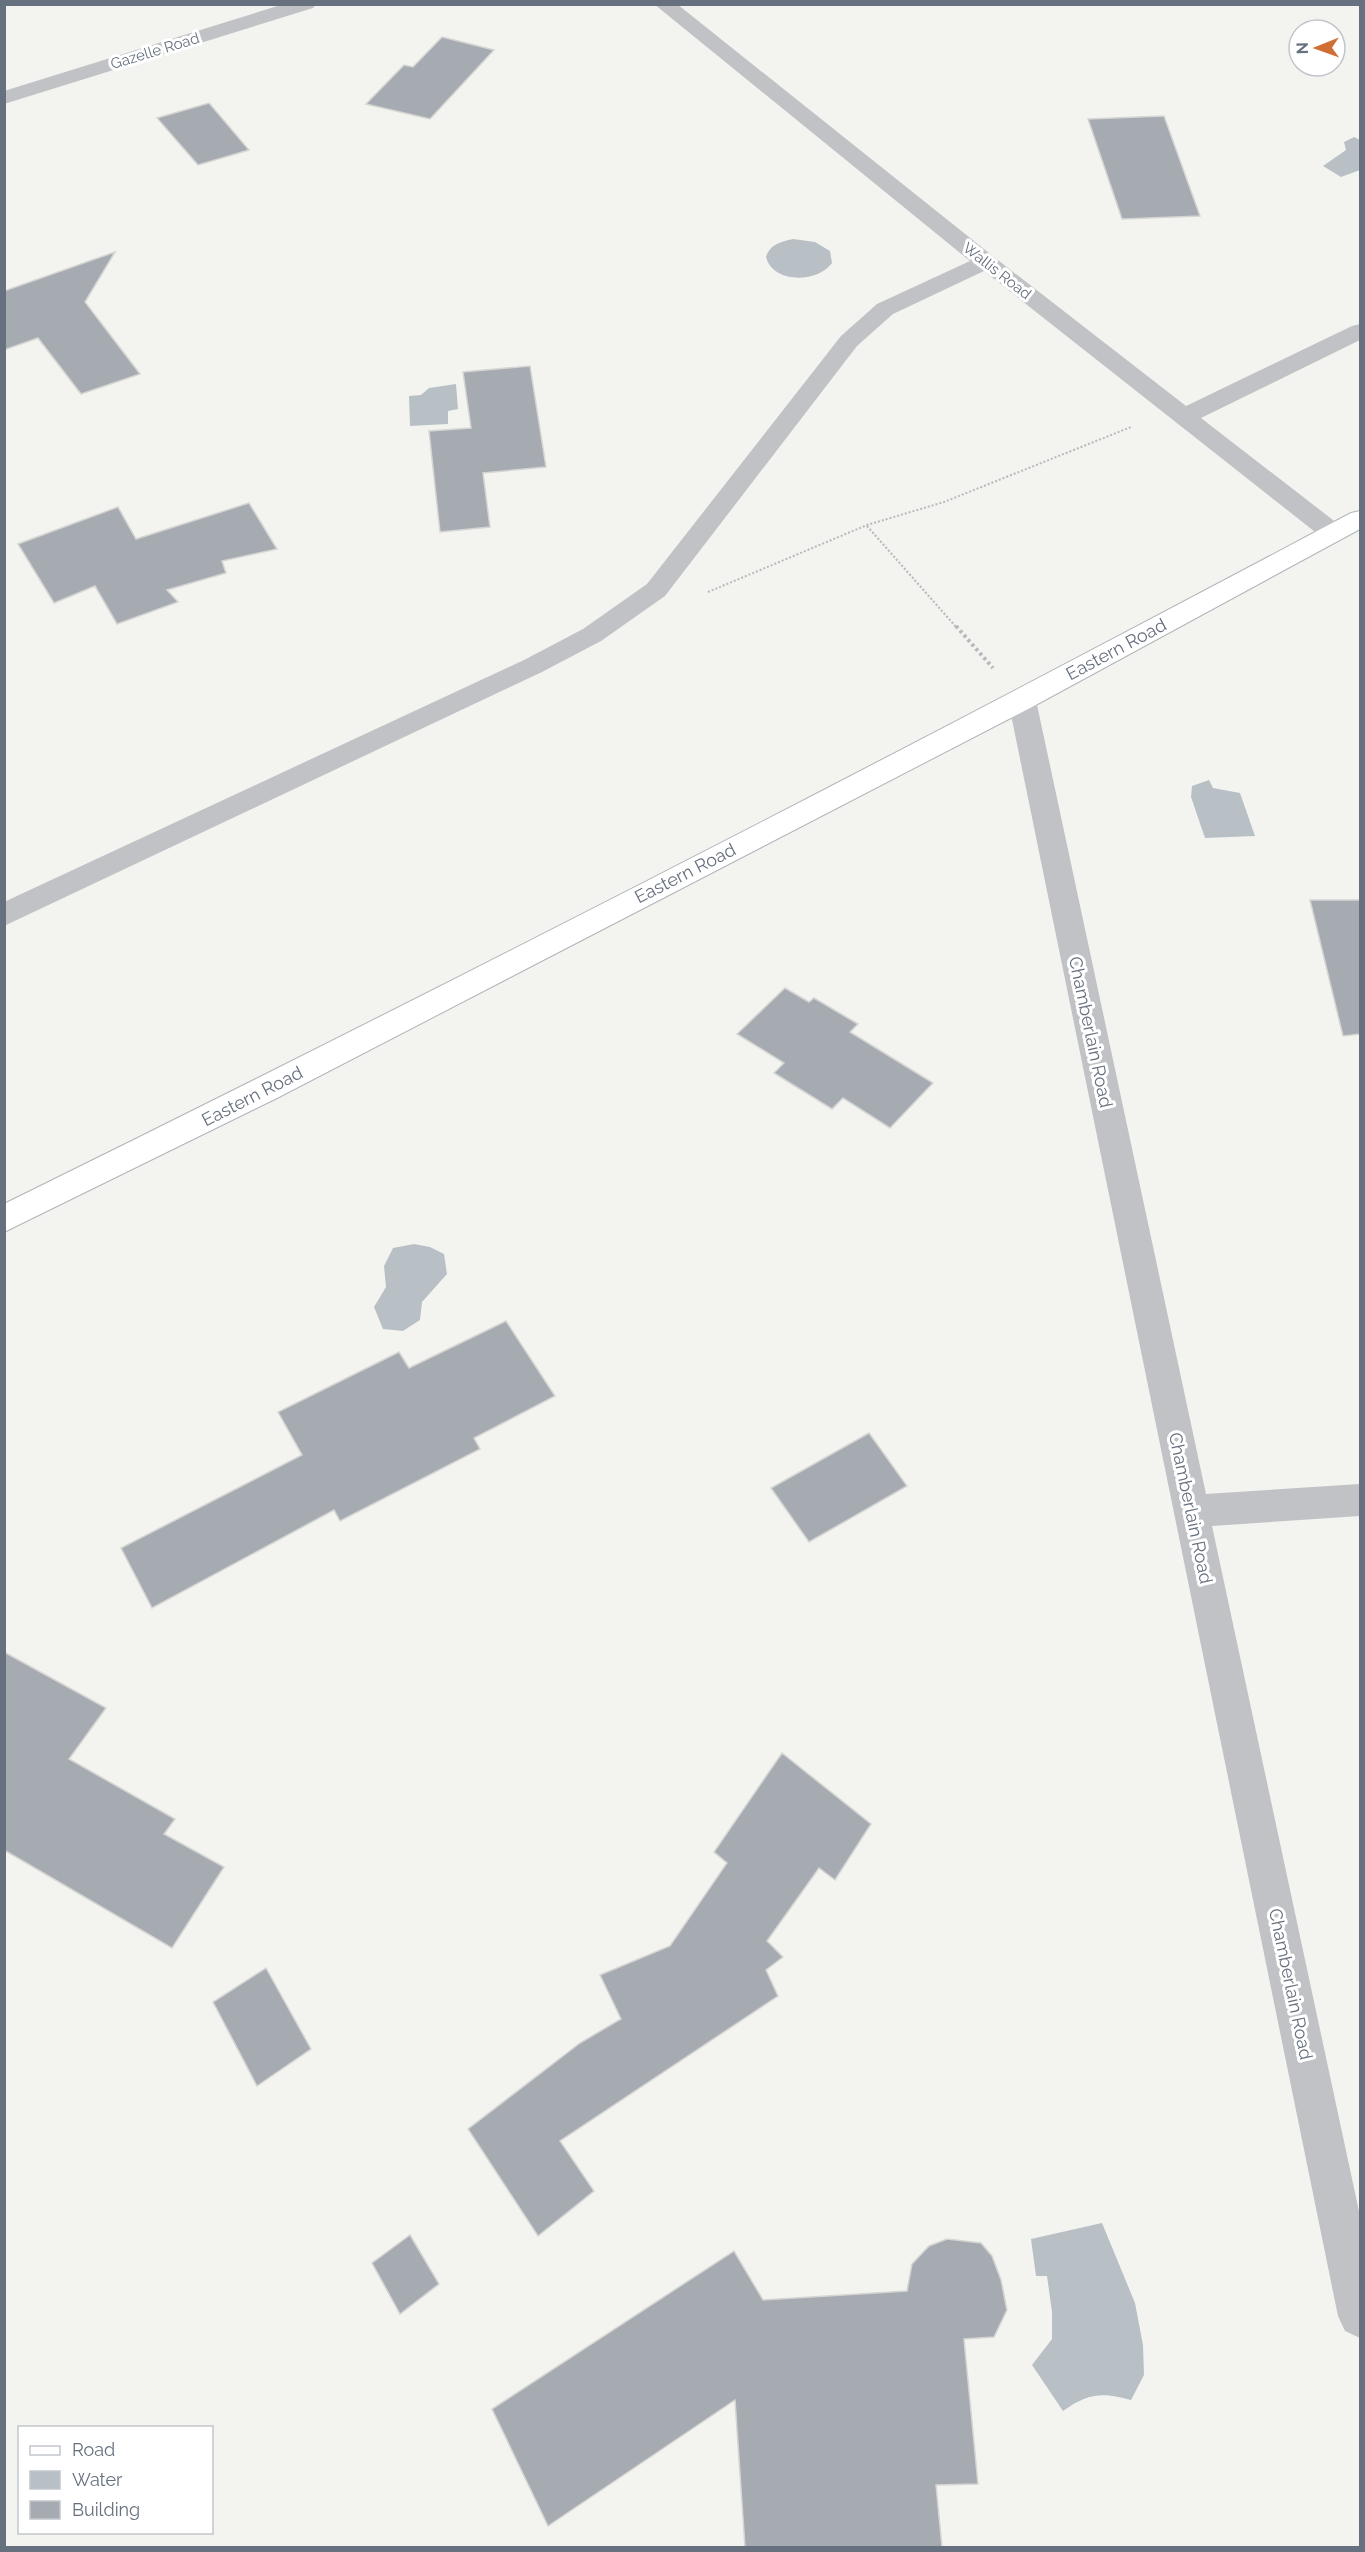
<svg xmlns="http://www.w3.org/2000/svg" width="1365" height="2552" font-family="Raleway,sans-serif">
  <style>
    .water { fill: #b8c0c5 }
    .building { fill: #a6abb2; stroke: #d5d5d3; stroke-width: 1.5 }
    .lines { fill: none; stroke-linecap: round; stroke-linejoin: round }
    .major-casing { stroke: #b1b4b8; stroke-width: 2 }
    .path-far1 { stroke: #b7b9bc; stroke-width: 2; stroke-dasharray: 2 2; stroke-linecap: butt }
    .path { stroke: #b7b9bc; stroke-width: 4; stroke-dasharray: 3 3; stroke-linecap: butt }
    .minor { fill: #c0c2c5; fill-rule: evenodd }
    .major { fill: #fff; fill-rule: evenodd }
    .labels { text-anchor: middle; dominant-baseline: central; stroke-width: 6; stroke-linejoin: round; paint-order: stroke }
    .far-street-label { font-size: 15px; fill: #66707e; stroke: #fff }
    .street-label { font-size: 18px; fill: #66707e; stroke: #fff }
  </style>
  <rect width="100%" height="100%" fill="#f3f4f0"/>
  <g class="water">
    <path d="M1354,137L1360,140V170L1341,177L1323,166L1346,150L1344,142Z"/>
    <path d="M793,239L815,242L830,251L832,263C818,283 773,284 766,257C770,244 781,242 793,239Z"/>
    <path d="M456,384L458,409L448,411V424L410,426L409,396L421,395L429,388Z"/>
    <path d="M1209,780L1213,788L1240,793L1255,836L1205,838L1191,797L1192,786Z"/>
    <path d="M414,1244L430,1247L444,1254L447,1274L422,1302L420,1320L403,1331L383,1329L374,1307L386,1287L384,1266L393,1248Z"/>
    <path d="M1102,2223L1135,2303L1143,2345L1144,2375L1131,2400C1102,2392 1088,2393 1063,2411L1032,2365L1052,2339V2312L1047,2276H1036L1031,2239Z"/>
  </g>
  <g class="building">
    <path d="M442,37L494,50L430,119L366,104L404,65L413,67Z"/>
    <path d="M209,103L249,150L198,165L157,118Z"/>
    <path d="M1164,116L1200,216L1122,219L1088,119Z"/>
    <path d="M115,252L85,302L140,374L81,394L38,338L4,350V291Z"/>
    <path d="M530,366L546,467L483,473L490,527L440,532L429,431L471,428L463,372Z"/>
    <path d="M249,503L277,549L222,561L226,573L167,590L178,602L117,624L95,586L54,603L18,544L118,507L136,539Z"/>
    <path d="M1310,900H1360V1034L1343,1036Z"/>
    <path d="M785,988L809,1002L814,998L858,1024L850,1032L933,1083L890,1128L843,1098L832,1109L774,1073L784,1063L737,1034Z"/>
    <path d="M506,1321L555,1396L474,1438L480,1449L340,1521L334,1510L152,1608L121,1548L302,1455L278,1412L399,1352L409,1368Z"/>
    <path d="M869,1433L907,1486L809,1542L771,1488Z"/>
    <path d="M4,1652L106,1708L69,1759L175,1819L164,1834L224,1867L172,1948L4,1850Z"/>
    <path d="M782,1753L871,1824L835,1880L819,1868L767,1941L783,1957L766,1970L778,1996L560,2141L594,2191L538,2236L468,2129L580,2043L621,2019L600,1975L670,1946L727,1863L714,1852Z"/>
    <path d="M266,1968L311,2049L257,2086L213,2002Z"/>
    <path d="M410,2235L439,2284L400,2314L372,2263Z"/>
    <path d="M947,2239L981,2243L992,2256L1001,2280L1007,2310L994,2337L964,2339L978,2484L936,2485L942,2547H745L735,2400L548,2526L492,2409L734,2251L763,2300L907,2291L912,2264L929,2246Z"/>
  </g>
  <g class="lines">
    <g class="major-casing">
      <path id="major" d="M1360,511V529L1032,707L277,1098L4,1232V1204C457,981 906,750 1351,513Z"/>
    </g>
    <g class="path-far1">
      <path d="M867,526L957,628"/>
      <path d="M708,592L867,525L944,502L1131,427"/>
    </g>
    <path class="path" d="M956,626L993,668"/>
    <g class="minor">
      <path d="M284,4H316L313,8L4,104V91Z"/>
      <path d="M654,4H677L994,257L1186,406L1352,326L1360,324V340L1201,418L1342,527L1346,533L1342,539L1333,541L1324,539L984,271L893,314L857,346L665,596L601,641L542,672L4,926V902L524,660L583,629L647,584L841,336L877,304L970,261Z"/>
      <path d="M1022,691L1032,693L1036,700L1206,1494L1360,1484V1516L1212,1526L1360,2216V2338L1345,2331L1338,2316L1008,700L1012,693Z"/>
    </g>
    <use href="#major" class="major"/>
  </g>
  <g class="labels">
    <g class="far-street-label">
      <text transform="translate(155 51) rotate(-17)">Gazelle Road</text>
      <text transform="translate(997 271) rotate(38)">Wallis Road</text>
    </g>
    <g class="street-label">
      <text transform="translate(1116 649) rotate(-28)">Eastern Road</text>
      <text transform="translate(685 873) rotate(-27)">Eastern Road</text>
      <text transform="translate(1091 1032) rotate(78)">Chamberlain Road</text>
      <text transform="translate(252 1096) rotate(-27)">Eastern Road</text>
      <text transform="translate(1191 1508) rotate(78)">Chamberlain Road</text>
      <text transform="translate(1291 1984) rotate(78)">Chamberlain Road</text>
    </g>
  </g>
  <rect width="1365" height="2552" fill="none" stroke="#66707e" stroke-width="12"/>
  <rect x="18" y="2426" width="195" height="108" fill="#ffffff" stroke="#c2c6cb" stroke-width="1.5"/>
  <rect x="30" y="2446" width="30" height="9" fill="#ffffff" stroke="#c2c6cb" stroke-width="1.5"/>
  <text x="72" y="2456" font-size="18" fill="#66707e">Road</text>
  <rect x="30" y="2471" width="30" height="18" fill="#b8c0c5" stroke="#c2c6cb" stroke-width="1.5"/>
  <text x="72" y="2486" font-size="18" fill="#66707e">Water</text>
  <rect x="30" y="2501" width="30" height="18" fill="#a6abb2" stroke="#c2c6cb" stroke-width="1.5"/>
  <text x="72" y="2516" font-size="18" fill="#66707e">Building</text>
  <g transform="translate(1317 48) rotate(269)"><circle r="28" fill="#ffffff" stroke="#c2c6cb" stroke-width="1.5"/>
  <path d="M0-4.5L10 22L0 15L-10 22Z" fill="#cf6f35"/>
  <text y="-9" font-size="16" font-weight="bold" text-anchor="middle" fill="#66707e">N</text>
  </g>
</svg>
